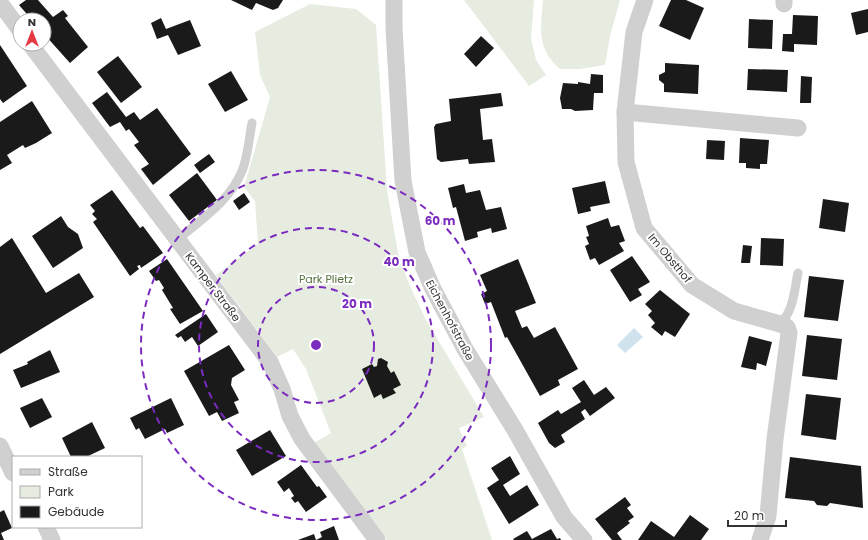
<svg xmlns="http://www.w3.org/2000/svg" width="868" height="540" font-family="Poppins,sans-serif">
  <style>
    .green { fill: #e6ecdf }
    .water { fill: #cfe2ee }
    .building { fill: #1a1a1a }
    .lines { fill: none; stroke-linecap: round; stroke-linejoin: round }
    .lane { stroke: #d0d0d0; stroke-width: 9 }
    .street { stroke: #d0d0d0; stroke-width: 17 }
    .ring { fill: none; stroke: #7b2cbf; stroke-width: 2; stroke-dasharray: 7 5 }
    .labels { text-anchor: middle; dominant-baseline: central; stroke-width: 4; stroke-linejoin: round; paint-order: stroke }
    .street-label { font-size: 11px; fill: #333; stroke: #fff }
    .park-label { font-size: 11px; fill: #56703f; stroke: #fff }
    .centre { fill: #7b2cbf; stroke: #fff; stroke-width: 2 }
    .ring-label { font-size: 12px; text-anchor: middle; font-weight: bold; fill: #7b2cbf; stroke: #fff; stroke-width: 4; stroke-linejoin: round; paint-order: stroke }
  </style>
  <rect width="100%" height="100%" fill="#fff"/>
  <g class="green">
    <path d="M464,0H534L531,38L536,60L546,75L529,86Z"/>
    <path d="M543,0H620L610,36L605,65L580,69H560C536,48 541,29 543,0Z"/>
    <path d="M310,4L356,9L376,25L387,190L398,253L409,284L426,320L484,417L459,428L467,446L462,449L492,540H387L314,443L331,433L306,369L293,349L277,357L216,275L258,244L255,201L244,187L270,97L260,75L255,32Z"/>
  </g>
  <path class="water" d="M634,328L643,337L625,353L617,345Z"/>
  <g class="building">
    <path d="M26,0H38L53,17L63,10L68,16L65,18L88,47L70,63L44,34V20H32L19,5Z"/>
    <path d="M231,0H283L278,8L273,10L256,3L252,10Z"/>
    <path d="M671,0H686L704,8L690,40L659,26Z"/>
    <path d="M868,9V32L856,35L851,13Z"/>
    <path d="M793,15L818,16L817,45L794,44V52L782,51L783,34H792Z"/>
    <path d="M161,18L166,29L190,20L201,46L178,55L168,35L157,39L151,23Z"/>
    <path d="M749,19L773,20L772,49L748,48Z"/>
    <path d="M481,36L494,48L476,67L464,54Z"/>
    <path d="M0,45L27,86L3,103L0,99Z"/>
    <path d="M118,56L142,87L121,103L97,72Z"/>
    <path d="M665,63L699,65L698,94L664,92V84L659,80V75L665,72Z"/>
    <path d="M748,69L788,70L787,92L747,90Z"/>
    <path d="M231,71L248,100L225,112L208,84Z"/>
    <path d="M591,74L603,75V93H594L593,110L575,111L571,109H562L560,98L563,83L578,84V82L590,84Z"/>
    <path d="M801,76L812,77L811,103H800Z"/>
    <path d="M107,92L126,117L134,112L140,120L157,108L191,154L153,185L141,169L149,164L134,145L139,142L129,129L126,131L120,122L110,127L92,103Z"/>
    <path d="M501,93L503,106L480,109L483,140L492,139L495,162L469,164L468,159L441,162L437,159L434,127L436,124L451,121L449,99Z"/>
    <path d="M32,101L52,133L36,143L25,148L23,145L7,155L12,163L0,170V122Z"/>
    <path d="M740,138L769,140L767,164H760V169L746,168V163H739Z"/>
    <path d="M707,140L725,141L724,160L706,159Z"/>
    <path d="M209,154L215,162L200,173L194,165Z"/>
    <path d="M197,173L217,200L189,221L169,195Z"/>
    <path d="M605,181L610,203L590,207L591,211L578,214L572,188Z"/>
    <path d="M464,184L466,193L480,190L486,210L501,207L507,229L492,233L491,228L477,232L478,237L465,241L456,207L453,208L448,188Z"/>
    <path d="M112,190L140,228L143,226L163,253L141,268L140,265L137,266L139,269L130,276L93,222L97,219L92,214L95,211L90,205Z"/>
    <path d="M244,193L250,202L239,210L233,201Z"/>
    <path d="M823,199L849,203L845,232L819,228Z"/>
    <path d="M61,216L68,227L78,234L83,248L53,268L32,236Z"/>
    <path d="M608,218L611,227L619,225L625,241L619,243L624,251L599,265L595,258L590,260L585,246L589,244L586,237L589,236L586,226Z"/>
    <path d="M12,238L46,293L79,273L94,297L0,354V247Z"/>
    <path d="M761,238L784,239L783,266L760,265Z"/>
    <path d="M743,245L752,246L750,263H741Z"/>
    <path d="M632,256L650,282L638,289L642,295L630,302L610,270Z"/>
    <path d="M167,259L203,311L180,324L170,309L173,308L162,290L164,288L159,280L156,281L149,271Z"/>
    <path d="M518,259L536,303L515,311L522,328L527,326L534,338L555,327L578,369L558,380L560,385L540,396L507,337L505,338L491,302L485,304L481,294L487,291L480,275Z"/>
    <path d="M809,276L844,280L838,321L804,317Z"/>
    <path d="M660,290L690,314L675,337L665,331L662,336L651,327L655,323L648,315L652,311L645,304Z"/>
    <path d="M206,314L218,332L198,346L192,337L185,342L181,336L178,338L175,335Z"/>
    <path d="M807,335L842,339L837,380L802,376Z"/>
    <path d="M749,336L772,342L766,366L757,363L756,370L741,367Z"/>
    <path d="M229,345L245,370L232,378L231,385L239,400L234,402L239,413L222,421L217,412L209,416L184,371Z"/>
    <path d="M50,350L60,372L21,388L13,370L28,364L27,362Z"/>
    <path d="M381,358L388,362L387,366L391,373L394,371L401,385L393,389L396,393L383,399L381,394L374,398L362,369L372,364L374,367L377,366L378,359Z"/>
    <path d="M584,380L594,395L606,387L615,398L590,416L585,409L581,412L585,419L561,435L565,442L555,448L549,443L538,423L558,410L561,414L581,402L572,388Z"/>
    <path d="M806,394L841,398L836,440L801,435Z"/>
    <path d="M42,398L52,417L30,428L20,408Z"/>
    <path d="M171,398L184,425L167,433L165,429L145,439L139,428L136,430L130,418Z"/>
    <path d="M92,422L105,448L86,457H71L62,438Z"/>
    <path d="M270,430L286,456L252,476L236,450Z"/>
    <path d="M510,456L520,474L503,485L510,496L527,485L539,505L509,524L487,488L499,480L491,468Z"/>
    <path d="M790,457L861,466L863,508L830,503L827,506L817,505L814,501L785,498Z"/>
    <path d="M301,465L317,487L319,486L327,497L306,512L298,501L295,503L291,498L294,496L289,488L284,492L277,482Z"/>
    <path d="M625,497L631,505L627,508L634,517L628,521L630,523L617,533L622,540H612L595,519Z"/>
    <path d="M4,510L12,528L1,533L4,540H0V512Z"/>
    <path d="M690,515L709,529L701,540H638L651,521L674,537Z"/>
    <path d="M334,526L339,540H298L314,534L316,540L322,537L320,532Z"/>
    <path d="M551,529L557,539L560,538L561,540H514L513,539L527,531L532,539Z"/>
  </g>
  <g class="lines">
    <g class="lane">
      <path d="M177,240C202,219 229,202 242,171C248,157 249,138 252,123"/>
      <path d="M780,324C794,310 794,291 798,273"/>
    </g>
    <g class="street">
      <path d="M394,0V28L403,181L417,252L433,289L465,349L515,430L564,517L584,540"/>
      <path d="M645,0L634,32L625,112L626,162L644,228L692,285L734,311L780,324L787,327L789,333L775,439L768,516L760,540"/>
      <path d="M0,3L20,30"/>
      <path d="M784,4V0"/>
      <path d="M30,44L270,362L282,389L290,416L302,439L377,540"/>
      <path d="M625,112L798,128"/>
      <path d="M0,446L13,473"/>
      <path d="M46,527L52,540"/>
    </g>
  </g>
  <g class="ring">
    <circle cx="316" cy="345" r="58"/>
    <circle cx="316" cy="345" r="117"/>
    <circle cx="316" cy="345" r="175"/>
  </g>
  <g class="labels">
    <g class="street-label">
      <text transform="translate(670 258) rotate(50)">Im Obsthof</text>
      <text transform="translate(213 287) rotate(53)">Kamper Straße</text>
      <text transform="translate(450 320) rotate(62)">Eichenhofstraße</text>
    </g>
    <g class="park-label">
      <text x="326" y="279">Park Plietz</text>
    </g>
  </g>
  <circle cx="316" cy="345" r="6" class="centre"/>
  <g class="ring-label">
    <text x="440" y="225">60 m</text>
    <text x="399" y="266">40 m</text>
    <text x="357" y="308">20 m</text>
  </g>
  <rect x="12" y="456" width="130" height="72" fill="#ffffff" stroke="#adadad"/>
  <rect x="20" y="469" width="20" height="6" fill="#d0d0d0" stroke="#adadad"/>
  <text x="48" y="476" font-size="12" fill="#333333">Straße</text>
  <rect x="20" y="486" width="20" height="12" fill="#e6ecdf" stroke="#adadad"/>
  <text x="48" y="496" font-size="12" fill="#333333">Park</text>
  <rect x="20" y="506" width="20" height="12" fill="#1a1a1a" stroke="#adadad"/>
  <text x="48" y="516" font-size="12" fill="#333333">Gebäude</text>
  <g transform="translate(32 32)"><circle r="19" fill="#ffffff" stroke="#adadad"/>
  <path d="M0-3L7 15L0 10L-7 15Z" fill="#e63946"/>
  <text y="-6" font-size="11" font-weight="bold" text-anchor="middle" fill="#333333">N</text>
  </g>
  <path d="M728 520v6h58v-6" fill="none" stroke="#333333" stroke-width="2"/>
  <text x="734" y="520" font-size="12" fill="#333333" stroke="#ffffff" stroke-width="3" paint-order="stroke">20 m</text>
</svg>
